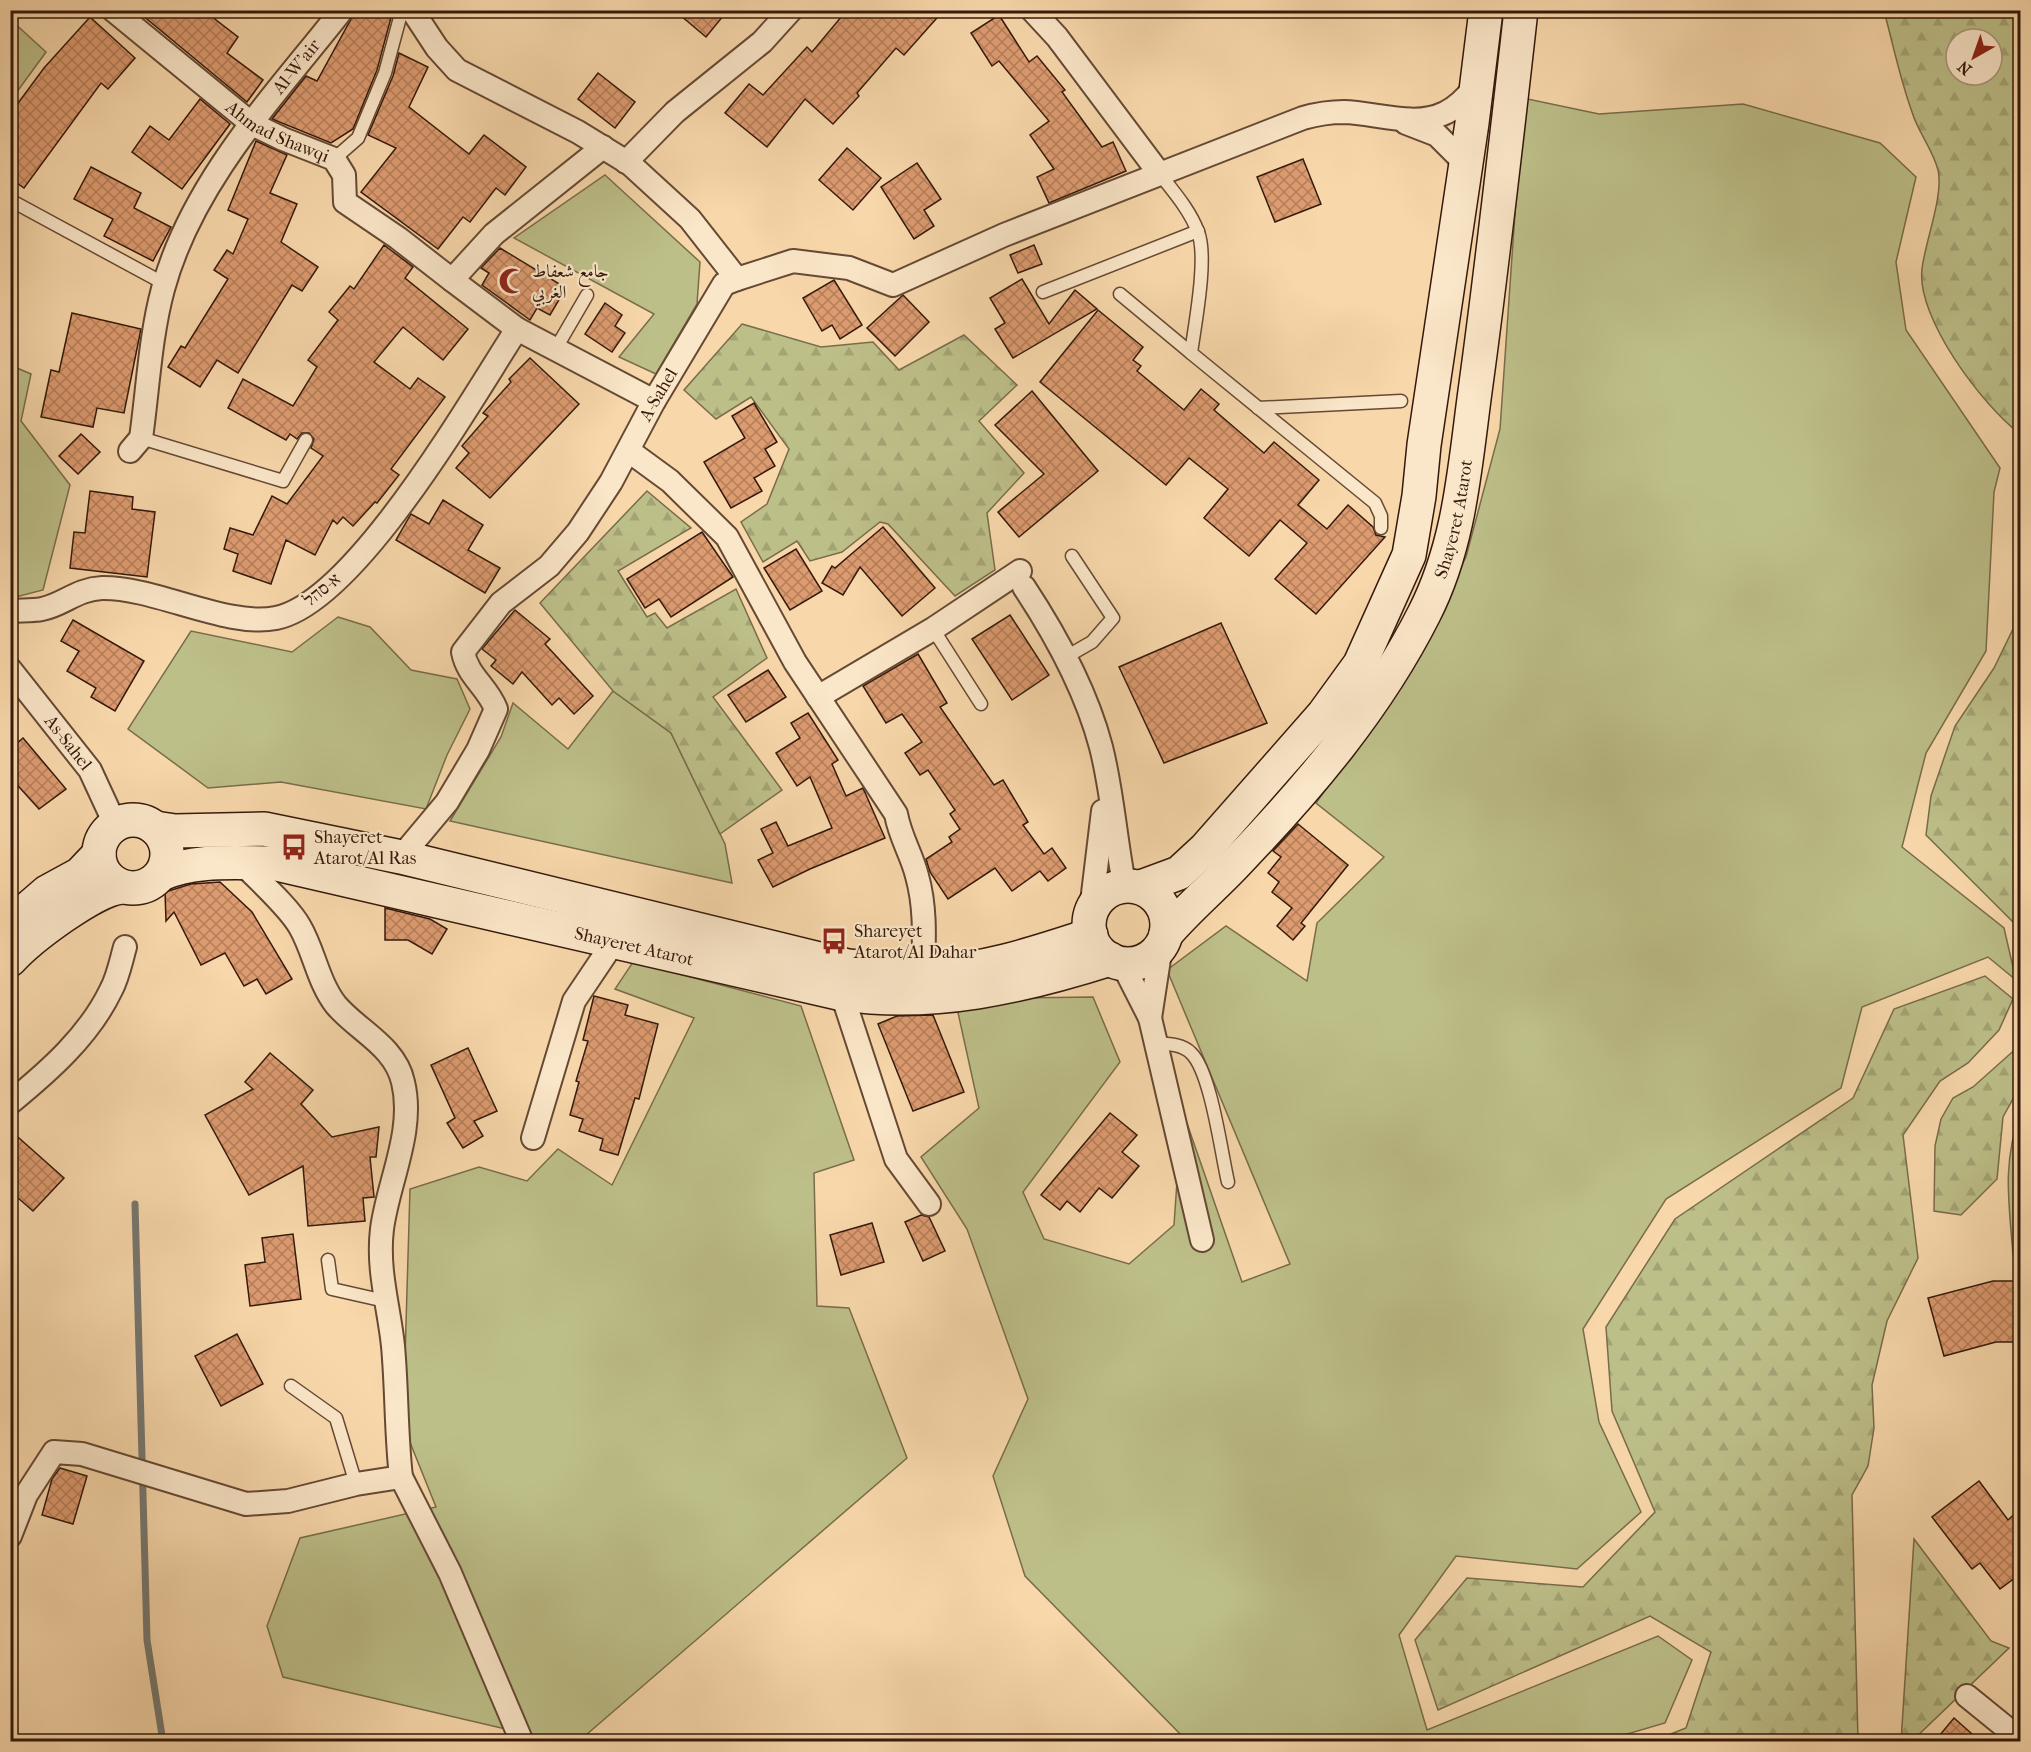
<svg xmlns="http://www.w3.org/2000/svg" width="2031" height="1752" font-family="'IM FELL French Canon',Amiri,'Frank Ruhl Libre',serif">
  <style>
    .green { fill: #bdbf89; stroke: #796c4a; stroke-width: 1.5 }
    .forest { fill: url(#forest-firs); stroke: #796c4a; stroke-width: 1.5; fill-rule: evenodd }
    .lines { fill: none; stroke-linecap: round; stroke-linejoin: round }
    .stream { stroke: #767871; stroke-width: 7 }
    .building { fill: url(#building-cross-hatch); stroke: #35190c; stroke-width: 1.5 }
    .lane-casing { stroke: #664934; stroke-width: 15 }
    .street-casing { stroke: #664934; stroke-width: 26 }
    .secondary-casing { stroke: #35190c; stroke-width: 36 }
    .lane { stroke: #fae6c8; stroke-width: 12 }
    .street { stroke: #fae6c8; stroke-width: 22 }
    .secondary { stroke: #fae6c8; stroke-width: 33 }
    .labels { text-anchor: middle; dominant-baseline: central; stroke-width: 4.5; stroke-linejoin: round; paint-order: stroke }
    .street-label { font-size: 18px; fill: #35190c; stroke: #fae6c8 }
    .poi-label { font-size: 18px; fill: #35190c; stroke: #fae6c8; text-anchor: start }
  </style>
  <defs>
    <pattern id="forest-firs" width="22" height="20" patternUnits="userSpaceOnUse" patternTransform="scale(1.5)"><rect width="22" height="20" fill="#bdbf89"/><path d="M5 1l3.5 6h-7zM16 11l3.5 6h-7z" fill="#a3a475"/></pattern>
    <pattern id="building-cross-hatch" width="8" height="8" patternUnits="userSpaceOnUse" patternTransform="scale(1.5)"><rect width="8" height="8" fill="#dd9b70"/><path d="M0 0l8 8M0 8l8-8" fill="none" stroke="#b47e5a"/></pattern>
  </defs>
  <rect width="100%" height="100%" fill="#f8d8ab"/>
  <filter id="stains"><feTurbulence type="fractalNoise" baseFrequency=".00333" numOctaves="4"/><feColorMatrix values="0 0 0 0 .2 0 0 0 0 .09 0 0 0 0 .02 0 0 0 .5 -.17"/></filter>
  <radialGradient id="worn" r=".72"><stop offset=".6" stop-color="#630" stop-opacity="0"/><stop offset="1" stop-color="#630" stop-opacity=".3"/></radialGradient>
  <g class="green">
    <path d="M11,20L46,52L11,100Z"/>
    <path d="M1523,98L1599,114L1743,104L1880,143L1916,177L1896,262L1906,330L2000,468L1994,492L1986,651L1926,753L1902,847L2004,928L2016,980L1988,957L1862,1007L1841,1088L1666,1199L1583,1329L1599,1422L1641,1512L1577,1569L1456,1556L1399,1635L1427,1730L1658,1636L1692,1660L1665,1723L1600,1742L1187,1741L1025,1576L993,1476L1028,1399L967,1229L921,1157L979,1108L955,999L1093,997L1120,1062L1023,1192L1044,1239L1129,1264L1174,1225L1182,1109L1242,1282L1290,1264L1167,970L1226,926L1307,981L1317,923L1384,857L1316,803L1399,687L1466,557L1500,429Z"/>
    <path d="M605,175L700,262L697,304L656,374L619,357L654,314L514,238Z"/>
    <path d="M10,365L31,374L21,421L70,485L43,590L16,597L10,593Z"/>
    <path d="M338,617L370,627L411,670L457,679L470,709L447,755L426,809L281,782L208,788L128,729L191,631L292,652Z"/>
    <path d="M613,691L671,733L725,844L732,883L450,821L501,737L513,703L568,749Z"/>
    <path d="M633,962L801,1006L854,1160L814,1173L817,1306L849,1308L907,1458L579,1741L544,1738L283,1677L267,1626L300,1538L436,1507L403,1425L410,1189L479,1167L527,1181L558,1149L612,1185L694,1018L615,989Z"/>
    <path d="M2020,1113V1255H2013C2009,1201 2002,1166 2020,1113Z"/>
  </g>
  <g class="forest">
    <path d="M1884,11H2020V434C1983,406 1916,318 1922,269C1925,242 1944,195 1938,170C1933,150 1918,132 1912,112C1900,79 1893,44 1884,11ZM1956,39H1992V75H1956Z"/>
    <path d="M742,324L821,347L873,342L899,370L964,335L1017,385L979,421L1024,473L987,513L995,570L955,596L888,524L880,522L842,552L810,561L797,541L763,562L741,522L767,504L789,449L751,397L716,419L684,390Z"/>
    <path d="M2020,472V929L1926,835L1931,796L1955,726L1994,668L2013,629L2015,516Z"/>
    <path d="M647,491L691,528L618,571L647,617L655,613L667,628L736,589L767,658L713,697L782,790L720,834L671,733L613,691L540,603Z"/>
    <path d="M1985,976L2013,999L1999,1030L1968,1063L1940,1081L1903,1135L1918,1258L1887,1321L1872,1385L1874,1428L1868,1466L1852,1495L1858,1741H1653L1686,1728L1711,1652L1650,1616L1438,1710L1415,1640L1467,1578L1583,1587L1655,1512L1612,1411L1606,1327L1675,1219L1853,1098L1894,1009Z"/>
    <path d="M2020,1031V1086L2003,1117L1997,1179L1961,1215L1934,1211L1935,1146L1941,1119L1953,1098L1973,1087L2019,1046Z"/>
    <path d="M1914,1539L1991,1641L2009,1648L1912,1741L1901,1742Z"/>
  </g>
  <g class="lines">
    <path class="stream" d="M135,1204L147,1640L163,1742"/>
  </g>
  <g class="building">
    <path d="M136,10H203L238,37L227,53L263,80L247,102Z"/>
    <path d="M356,10H393L377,70L353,129L331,143L272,119L306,76L317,81Z"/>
    <path d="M674,10H728L706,37Z"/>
    <path d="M847,10H944L904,55L896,48L857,93L859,96L833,124L805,99L767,147L725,113L749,84L763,95L807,47L812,52Z"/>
    <path d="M999,15L1029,62L1037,56L1065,90L1062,92L1102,147L1113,142L1126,171L1049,203L1037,177L1054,169L1030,135L1049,121L999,61L992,66L971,33Z"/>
    <path d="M90,17L135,58L108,89L101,83L24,188L10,178V114L44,68Z"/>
    <path d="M399,53L428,67L409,107L469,154L484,135L526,167L505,195L496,188L470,222L463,217L438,249L361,192L396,148L368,135L393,76Z"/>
    <path d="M598,73L635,102L615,128L578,99Z"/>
    <path d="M200,99L230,124L182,189L132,152L150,126L169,140Z"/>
    <path d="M256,141L287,155L270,193L297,204L281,242L318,267L302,291L292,285L238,373L217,360L200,387L168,367L181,346L185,348L228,279L214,270L227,250L233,254L248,219L228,210Z"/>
    <path d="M847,148L881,178L853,210L819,180Z"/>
    <path d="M1303,159L1321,204L1275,222L1257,177Z"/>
    <path d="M917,163L941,199L924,210L934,226L914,239L881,187Z"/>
    <path d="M91,167L141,193L134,208L171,227L153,261L104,236L113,219L74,199Z"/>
    <path d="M384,245L413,267L405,278L468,329L443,360L403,327L374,362L410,389L418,378L445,397L391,469L399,475L377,503L375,502L353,526L343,517L337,524L333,520L315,555L286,540L271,584L233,571L238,554L224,549L230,528L253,535L272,496L287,504L323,456L311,448L314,439L309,433H302L297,439L290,434L286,440L228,408L243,379L293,406L317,367L308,360L338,320L329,312L350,286L354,289Z"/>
    <path d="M1034,245L1042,264L1018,273L1010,255Z"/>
    <path d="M500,248L566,288L550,315L537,308L530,320L482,285L489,273L481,268Z"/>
    <path d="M1022,279L1049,324L1075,290L1097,309L1013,358L995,329L1005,323L990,298Z"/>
    <path d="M834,280L862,325L840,339L832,325L822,331L803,298Z"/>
    <path d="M903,295L929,322L895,356L867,328Z"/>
    <path d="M605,303L622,315L615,326L625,333L612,352L585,334Z"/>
    <path d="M1098,310L1143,347L1133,360L1141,366L1137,371L1184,410L1201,389L1219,404L1214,410L1264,453L1274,442L1319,480L1298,505L1327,529L1348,505L1373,527L1376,535L1385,537L1316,614L1275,579L1307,543L1280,520L1249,556L1204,518L1228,489L1189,458L1166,485L1040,382Z"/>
    <path d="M72,313L141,329L124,413L97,408L93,427L41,417L51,370L59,372Z"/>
    <path d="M530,358L579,404L490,498L456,468L469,453L462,446L488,416L483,413L511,382L509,379Z"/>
    <path d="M1032,391L1098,471L1019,537L998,512L1044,474L995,425Z"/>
    <path d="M754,403L777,442L765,449L775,466L754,478L762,491L731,508L704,462L745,438L732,416Z"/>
    <path d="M81,434L100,452L78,474L59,456Z"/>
    <path d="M90,491L133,497L132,509L155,512L147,577L70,568L74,532L85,533Z"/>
    <path d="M443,500L483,525L468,550L500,568L485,593L396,540L411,514L429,524Z"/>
    <path d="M883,527L935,588L902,616L860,567L843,595L822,583L832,566L835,568Z"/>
    <path d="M702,532L733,577L671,617L659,599L645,608L627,579Z"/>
    <path d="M796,549L822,591L790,610L764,568Z"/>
    <path d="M515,610L550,639L545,644L593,696L574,714L559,698L552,705L522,672L513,684L491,666L496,660L482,649Z"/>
    <path d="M1010,615L1049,675L1012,700L972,639Z"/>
    <path d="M73,620L144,661L115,711L91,697L96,688L67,671L79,651L61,641Z"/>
    <path d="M1221,623L1267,723L1164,763L1119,667Z"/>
    <path d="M918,654L947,703L940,707L994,785L1003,780L1028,822L1023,825L1044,854L1052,848L1066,868L1048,881L1040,871L1012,891L995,868L948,899L930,872L926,859L952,842L949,837L960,829L950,814L955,810L928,770L920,775L905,753L922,742L902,714L886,723L863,686Z"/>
    <path d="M768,670L786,697L746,722L728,695Z"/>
    <path d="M808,713L838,760L832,764L846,796L863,788L885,838L810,869L773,887L758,860L773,853L761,829L776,822L788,846L832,828L810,777L797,786L776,753L800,738L791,723Z"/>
    <path d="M23,738L66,789L39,809L10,777V749Z"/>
    <path d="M1298,824L1348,865L1301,923L1305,926L1293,940L1277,926L1292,908L1272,892L1279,882L1268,873L1281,857L1273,851Z"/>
    <path d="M220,882L252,912L292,979L266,994L257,979L244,986L225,953L201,965L174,912L166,921L165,892L191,884Z"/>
    <path d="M385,908L430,919L447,929L432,954L408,940H385Z"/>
    <path d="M594,996L628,1005L625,1015L658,1024L639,1099L635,1098L618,1155L600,1150L603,1139L579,1131L583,1119L570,1115L579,1082L576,1081L588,1041L583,1040Z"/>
    <path d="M933,1015L964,1092L913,1111L878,1024L897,1016Z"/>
    <path d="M468,1048L497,1111L474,1121L483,1136L463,1148L447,1123L455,1118L431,1065Z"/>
    <path d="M270,1053L313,1090L301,1104L332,1137L379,1127L376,1157H370L374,1197L363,1198L365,1221L308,1226L303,1166L249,1195L205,1115L253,1089L245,1082Z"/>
    <path d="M1110,1113L1137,1135L1122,1152L1139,1166L1112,1198L1099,1188L1080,1212L1067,1201L1060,1210L1041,1195Z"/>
    <path d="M10,1130L64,1178L33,1211L10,1191Z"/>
    <path d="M921,1215L929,1217L945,1251L923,1261L905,1222Z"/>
    <path d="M872,1223L884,1262L841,1275L830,1235Z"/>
    <path d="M293,1234L301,1299L250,1306L245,1265L265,1262L262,1238Z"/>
    <path d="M1993,1281H2020V1342H1996L1944,1356L1928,1298Z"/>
    <path d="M237,1334L263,1384L221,1406L195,1356Z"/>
    <path d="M60,1468L87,1476L73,1524L42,1515L52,1479Z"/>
    <path d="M1979,1481L2008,1520L2020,1509V1574L2000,1589L1980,1563L1972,1569L1932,1517Z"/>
    <path d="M1954,1718L1981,1742H1934Z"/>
  </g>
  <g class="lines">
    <g class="lane-casing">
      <g id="lane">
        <path d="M334,159L358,138L385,73L402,10"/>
        <path d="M1159,173C1173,191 1190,210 1198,232C1208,257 1195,324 1191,353L1375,503L1381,516V528"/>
        <path d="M10,200L165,284"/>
        <path d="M1043,292L1198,231"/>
        <path d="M1120,294L1191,353"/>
        <path d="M555,350L587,295"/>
        <path d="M1258,408L1401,401"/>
        <path d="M141,438L283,481L306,440"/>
        <path d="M933,629L981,704"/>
        <path d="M1066,657L1092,642L1113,618L1072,556"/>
        <path d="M1155,1043C1168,1044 1182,1044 1191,1053C1211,1072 1221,1152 1228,1182"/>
        <path d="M328,1260L332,1289L385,1301"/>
        <path d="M291,1386L336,1418L356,1484"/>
      </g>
    </g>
    <g class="street-casing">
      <g id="street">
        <path id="s1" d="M113,10L252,124L283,139L334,159L344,175L345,202L398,238L452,280"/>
        <path d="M1032,10L1057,37L1159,173"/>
        <path d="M1406,123L1437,135L1466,164"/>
        <path d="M603,147L494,234L452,280L517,329L654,401"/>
        <path d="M626,162L675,112L762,42L791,10"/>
        <path d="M737,279L793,261L849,268L893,285L1004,235L1303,118C1317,114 1330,112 1344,112C1376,113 1415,128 1445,113C1458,107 1467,97 1476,86"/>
        <path id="s2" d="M130,451L141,438C148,389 150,337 163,289C192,182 275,95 342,10"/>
        <path d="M629,451L670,481L727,537L795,662L896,814C900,837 912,855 917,876C926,908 924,940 923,973"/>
        <path d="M1024,587C1057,637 1086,690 1101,747C1112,790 1115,835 1123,878L1130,886"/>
        <path d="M10,611C21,610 32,611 42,609C63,605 77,589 102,588C155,587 227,628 276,618C356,602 472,398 517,329"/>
        <path id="s3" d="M10,669L90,770L115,824"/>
        <path d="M818,697L933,629L1020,571"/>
        <path id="s4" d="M401,857L447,802L478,750L496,709C487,686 468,677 463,652L501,603L549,566L578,532L611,482L654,401L724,284L737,279L690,219L630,164L578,132L457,70L437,48L412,10"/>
        <path d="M1091,910L1103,811"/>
        <path d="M1122,963L1150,1018L1202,1240"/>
        <path d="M842,994L896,1159L929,1204"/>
        <path d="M1150,1018L1161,946"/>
        <path d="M10,1103C49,1071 89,1036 111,990C118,977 121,961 125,947"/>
        <path d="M533,1138L574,1001L613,943"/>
        <path d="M401,1477L450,1573L522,1742"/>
        <path d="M10,1536L26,1495L54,1452L82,1454L246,1504L288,1501L356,1484L401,1477C396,1434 397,1390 393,1346C389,1307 377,1270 382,1229C388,1182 415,1131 403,1082C395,1046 358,1031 336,1005C318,982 314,951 300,927C289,907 258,880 242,863"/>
        <path d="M1967,1696L2020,1739"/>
      </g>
    </g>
    <g class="secondary-casing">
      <g id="secondary">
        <circle cx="133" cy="854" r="34"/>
        <path d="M155,828L175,831L264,829L401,857L848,966C873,968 900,974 926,973C983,971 1036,953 1091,935"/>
        <path id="s5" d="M161,874C196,859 235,863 272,863L842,994C934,1007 1022,987 1110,959"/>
        <circle cx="1128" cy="925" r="39"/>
        <path d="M1141,887L1179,873L1206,848L1323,715L1360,664L1409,555L1419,496L1424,445L1472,123L1486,10"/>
        <path d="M10,924L47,892L80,874L99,854"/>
        <path id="s6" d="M1166,934C1189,907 1215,886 1239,860C1310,786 1377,707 1424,614C1461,542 1465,463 1476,384C1493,260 1507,135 1521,10"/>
        <path d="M10,960C30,938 95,889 122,887"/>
      </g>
    </g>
    <use href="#lane" class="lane"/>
    <use href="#street" class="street"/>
    <use href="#secondary" class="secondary"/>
  </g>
  <defs>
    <g id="mosque-bare" transform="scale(2.07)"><path d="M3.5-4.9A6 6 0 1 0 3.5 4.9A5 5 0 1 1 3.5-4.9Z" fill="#8f2418" stroke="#fae6c8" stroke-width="2.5" paint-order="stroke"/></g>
    <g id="bus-bare" transform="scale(2.07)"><path d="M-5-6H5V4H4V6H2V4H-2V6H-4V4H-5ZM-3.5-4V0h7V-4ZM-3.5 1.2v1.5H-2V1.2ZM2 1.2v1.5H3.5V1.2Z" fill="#8f2418" stroke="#fae6c8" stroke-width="2.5" paint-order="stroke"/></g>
  </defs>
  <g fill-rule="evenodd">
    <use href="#mosque-bare" x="512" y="281"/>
    <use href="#bus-bare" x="294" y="847"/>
    <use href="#bus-bare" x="834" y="941"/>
  </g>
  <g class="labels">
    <g class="street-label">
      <text stroke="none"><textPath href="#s2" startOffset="429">Al-W'air</textPath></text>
      <text stroke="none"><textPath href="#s1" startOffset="206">Ahmad Shawqi</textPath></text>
      <text stroke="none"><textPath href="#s4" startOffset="570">A-Sahel</textPath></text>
      <text stroke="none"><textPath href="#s6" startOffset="513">Shayeret Atarot</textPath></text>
      <text transform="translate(322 590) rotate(-39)">א-סהל</text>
      <text stroke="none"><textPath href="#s3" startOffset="94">As-Sahel</textPath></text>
      <text stroke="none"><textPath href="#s5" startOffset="484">Shayeret Atarot</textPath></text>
    </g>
    <g class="poi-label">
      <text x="532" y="271">جامع شعفاط<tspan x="532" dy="21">الغربي</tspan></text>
      <text x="314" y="837">Shayeret<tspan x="314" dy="21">Atarot/Al Ras</tspan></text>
      <text x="854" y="931">Shareyet<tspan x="854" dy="21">Atarot/Al Dahar</tspan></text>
    </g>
  </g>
  <rect width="2031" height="1752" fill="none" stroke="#f8d8ab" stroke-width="36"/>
  <rect x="12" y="12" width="2007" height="1728" fill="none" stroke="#35190c" stroke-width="3"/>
  <rect x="18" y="18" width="1995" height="1716" fill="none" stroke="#35190c" stroke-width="1.5"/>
  <g transform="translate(1974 57) rotate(220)"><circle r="28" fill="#fae6c8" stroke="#ab947d" stroke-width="1.5"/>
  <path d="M0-4.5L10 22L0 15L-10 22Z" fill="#8f2418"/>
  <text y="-9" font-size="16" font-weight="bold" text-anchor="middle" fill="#35190c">N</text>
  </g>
  <rect width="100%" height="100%" filter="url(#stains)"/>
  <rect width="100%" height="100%" fill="url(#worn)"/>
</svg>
